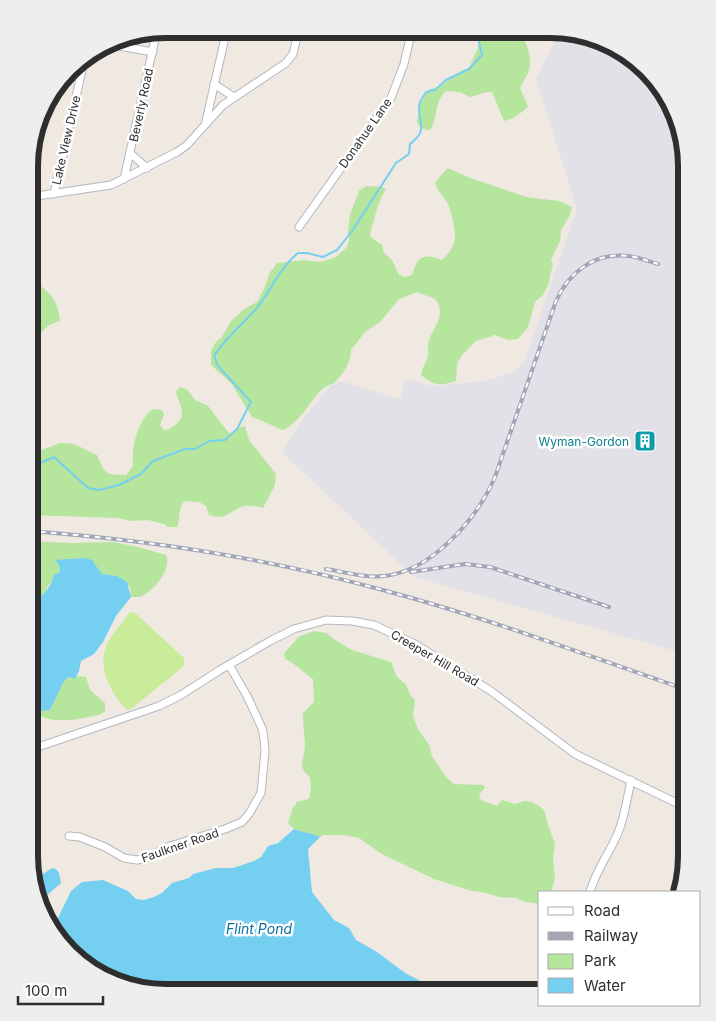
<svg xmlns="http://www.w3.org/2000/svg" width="716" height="1021" font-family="Inter,sans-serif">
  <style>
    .industrial { fill: #e3e1e8 }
    .green { fill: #b6e59e }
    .pitch { fill: #c9ec9a }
    .water { fill: #75cff0 }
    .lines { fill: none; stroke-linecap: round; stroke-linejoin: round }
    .stream { stroke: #75cff0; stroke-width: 2 }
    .minor-casing { stroke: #b4b7c1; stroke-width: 9 }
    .minor { stroke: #fff; stroke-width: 7 }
    .rail-casing { stroke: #a3a6b8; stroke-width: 4 }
    .rail { stroke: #fff; stroke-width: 2; stroke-dasharray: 5.5; stroke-linecap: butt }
    .labels { text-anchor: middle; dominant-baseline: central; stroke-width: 5; stroke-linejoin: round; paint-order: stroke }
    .street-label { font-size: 12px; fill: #2e2e2e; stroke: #fff }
    .culture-label { font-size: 12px; fill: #0d838f; stroke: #fff; text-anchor: end }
    .water-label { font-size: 14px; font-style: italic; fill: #0d6fa3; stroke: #fff }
    .rim { fill: none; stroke: #2e2e2e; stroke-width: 6 }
  </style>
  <rect width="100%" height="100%" fill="#efe9e1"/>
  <path class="industrial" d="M560,30H568L633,57L673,105L687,165V654L414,577L282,452L300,423L328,388L336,382H344L401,399L404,382L408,379L433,386L485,381L516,371L524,362L577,209L536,79Z"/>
  <g class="green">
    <path d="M480,30H518C527,43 534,58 528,73C526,78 522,83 520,88L528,107L514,118L504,121L492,92H487L470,97L460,92L446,91C434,102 438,118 430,130C424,130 419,128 417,122L420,105L426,93L430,89L441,86L461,71L469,68L478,48Z"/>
    <path d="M448,168L468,177L526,197L559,201L572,207L570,215L561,230L560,241L551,260L553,264L548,286L542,296L535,302L528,327L518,339L508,340L495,335L476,341L462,355L457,364L456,381C441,386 434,386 421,375C422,368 426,363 428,356C429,351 427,345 429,340C434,327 447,313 435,299L417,292L399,299L380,322L365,332L351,350C352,360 343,375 335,382C331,385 325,386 321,390C308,404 301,421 283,430L252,417L231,383L211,365V350L216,342L222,337L231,321L243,310L257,302L264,289L269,274L277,263L304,260L321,262L336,257L347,247L349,240L348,231L350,215L359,191L366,186L382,187L386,189C377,204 375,217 370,234L372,238L382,245L384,253L392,260L399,275L405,277L412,275C418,256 422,253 442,260C457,246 457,236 452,217C451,212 449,206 447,202C442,195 437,191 435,182Z"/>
    <path d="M30,280C48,289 59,300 60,321C56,322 51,324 48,326C41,332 40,338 30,337Z"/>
    <path d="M180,387L188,390L195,400L208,406L229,433L236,432L238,428L245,426L249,440L276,474L275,485L263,508C255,506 246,504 239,508C226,514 226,520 209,515L206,506L199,502L184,501C177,512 181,517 177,527H168L164,524L148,520L132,521L117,518L29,515V455L60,443L74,444L97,455C106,475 104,474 126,475L133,466C131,448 138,419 153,409L162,410L164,414L160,425L164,430C169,430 171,428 175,425C189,415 178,404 176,391Z"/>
    <path d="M29,541L70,543L113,542L138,547L166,555C173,568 152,594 139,597C137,597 133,597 131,597L130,587L117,576L102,574L94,563L84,558L55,561L59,565L60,572L47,587L45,594L37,599L29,609Z"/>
    <path d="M314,631L326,633L335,640L352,650L391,662L397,677L406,685L411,696L415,700L413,716L418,729L429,745L432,756L446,777L454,784L483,785L485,788L479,794L481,800L497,806L502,800L515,804L524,801L532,802L541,807L545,812L548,825L555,844L553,858L555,878L551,892H540V904L525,902L516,898L499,897L482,892L472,891L434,879L382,854L359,838L344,835H324L320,837C308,830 298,835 288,823L293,807L296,805V802L309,799L311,788L310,777C296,767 305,758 305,745C304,734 303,723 303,713L314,702L313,679C303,672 296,664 285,659L284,654C288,647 294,644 298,637Z"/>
    <path d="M77,676L86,677L90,690L105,703V711L99,715L72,720H54L42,717L29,718V697L40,710H50L63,683L68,677L75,679Z"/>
  </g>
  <path class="pitch" d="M130,612L135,613L184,658V666L131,709L127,710C112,695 97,668 106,647C109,637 124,621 130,612Z"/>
  <g class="water">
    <path d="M84,558L92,560L102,574L117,576L127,582L131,597L116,616L103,642L94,654L81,661L79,671L75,679L68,677L63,683L50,710L40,711L29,697V609C38,598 51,590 54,575L60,572L59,565L55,560Z"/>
    <path d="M294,829C303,833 311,832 320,837L308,849L312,892L334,920L349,928L356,940L377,952L405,973L428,985L435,992L148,991L83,964L53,928L71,891L82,882L103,880L128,891L136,899L144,900L154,897L162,893L172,883L189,878L193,874L216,868H233L254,861L261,857L268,846L278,843Z"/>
    <path d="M52,868L56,869L59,873L61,883L45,897L39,900L34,880Z"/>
  </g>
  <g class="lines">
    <path class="stream" d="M29,468L54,457L88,488L99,490L119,485L141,474L153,461L185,449H195L209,441L225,440L237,429L251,402L218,366L214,356C225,338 242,325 256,309C271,291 280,267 298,253H307L323,257L337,250L352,231L396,163L409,154L410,144C428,130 419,125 419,107C419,101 424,96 426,92L435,90L446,80L469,69L482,55L479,42L483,30"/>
    <g class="minor-casing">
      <g id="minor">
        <path d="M108,44L153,52"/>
        <path d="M214,84L234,97"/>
        <path d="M206,121L227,29"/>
        <path d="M130,153L147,168"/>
        <path d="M124,179L157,30"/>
        <path d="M54,194L85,57"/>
        <path d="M30,197L111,185L177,152L187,145L223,105L286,63L293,54L299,29"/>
        <path d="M299,227L391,98L404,64L412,29"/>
        <path d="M29,750L159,706L181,695L220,670L270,641L294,629L326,620L352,621L374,625L415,644L491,691L575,754L687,808"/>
        <path d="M69,836L80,837L105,847L124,858L137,860L146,858L170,846L225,829L242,822L249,814L261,793L265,751L264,739L262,728L247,696L229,665"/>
        <path d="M590,892C596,870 609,854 618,833C625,816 627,799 631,780"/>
      </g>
    </g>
    <use href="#minor" class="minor"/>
    <g class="rail-casing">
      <g id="rail">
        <path d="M29,531C151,540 272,559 390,592C490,619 589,656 687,690"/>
        <path d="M326,569C345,572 364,578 384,576C432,571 477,519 495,477L556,301C569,272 595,252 628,256C638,257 648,261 658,264"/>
        <path d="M411,572L465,564L490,567L609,607"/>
      </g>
    </g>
    <use href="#rail" class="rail"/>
  </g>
  <defs>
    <g id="building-square" transform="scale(1.125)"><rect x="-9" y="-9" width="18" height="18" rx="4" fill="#0f9aa8" stroke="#fff"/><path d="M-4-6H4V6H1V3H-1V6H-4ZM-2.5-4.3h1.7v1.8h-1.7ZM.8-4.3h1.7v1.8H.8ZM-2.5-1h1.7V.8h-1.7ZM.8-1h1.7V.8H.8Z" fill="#fff"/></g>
  </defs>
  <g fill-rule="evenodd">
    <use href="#building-square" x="645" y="441"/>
  </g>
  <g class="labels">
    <g class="street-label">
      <text transform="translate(141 105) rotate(-78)">Beverly Road</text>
      <text transform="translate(365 133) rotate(-55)">Donahue Lane</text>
      <text transform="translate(66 140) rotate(-77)">Lake View Drive</text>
      <text transform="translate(435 658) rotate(30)">Creeper Hill Road</text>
      <text transform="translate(180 845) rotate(-19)">Faulkner Road</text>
    </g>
    <g class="culture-label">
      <text x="629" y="441">Wyman-Gordon</text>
    </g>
    <g class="water-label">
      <text x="259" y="928">Flint Pond</text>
    </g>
  </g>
  <path d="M0 0H716V1021H0ZM166 38H550A128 128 0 0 1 678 166V856A128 128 0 0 1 550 984H166A128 128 0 0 1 38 856V166A128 128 0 0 1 166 38Z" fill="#eee" fill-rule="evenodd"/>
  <path class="rim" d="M166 38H550A128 128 0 0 1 678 166V856A128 128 0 0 1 550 984H166A128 128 0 0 1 38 856V166A128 128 0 0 1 166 38Z"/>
  <rect x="538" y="891" width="162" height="115" fill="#ffffff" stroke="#ababab"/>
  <rect x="548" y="907" width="25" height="8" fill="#ffffff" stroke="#ababab"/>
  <text x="584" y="916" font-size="15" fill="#2e2e2e">Road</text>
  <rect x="548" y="932" width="25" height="8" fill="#a3a6b8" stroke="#ababab"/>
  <text x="584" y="941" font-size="15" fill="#2e2e2e">Railway</text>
  <rect x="548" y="954" width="25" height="15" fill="#b6e59e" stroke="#ababab"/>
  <text x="584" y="966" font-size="15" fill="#2e2e2e">Park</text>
  <rect x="548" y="978" width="25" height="15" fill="#75cff0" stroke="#ababab"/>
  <text x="584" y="991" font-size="15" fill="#2e2e2e">Water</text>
  <path d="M18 996v8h85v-8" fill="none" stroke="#2e2e2e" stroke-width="2.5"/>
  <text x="25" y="996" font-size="15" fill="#2e2e2e" stroke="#ffffff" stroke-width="4" paint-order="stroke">100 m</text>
</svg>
